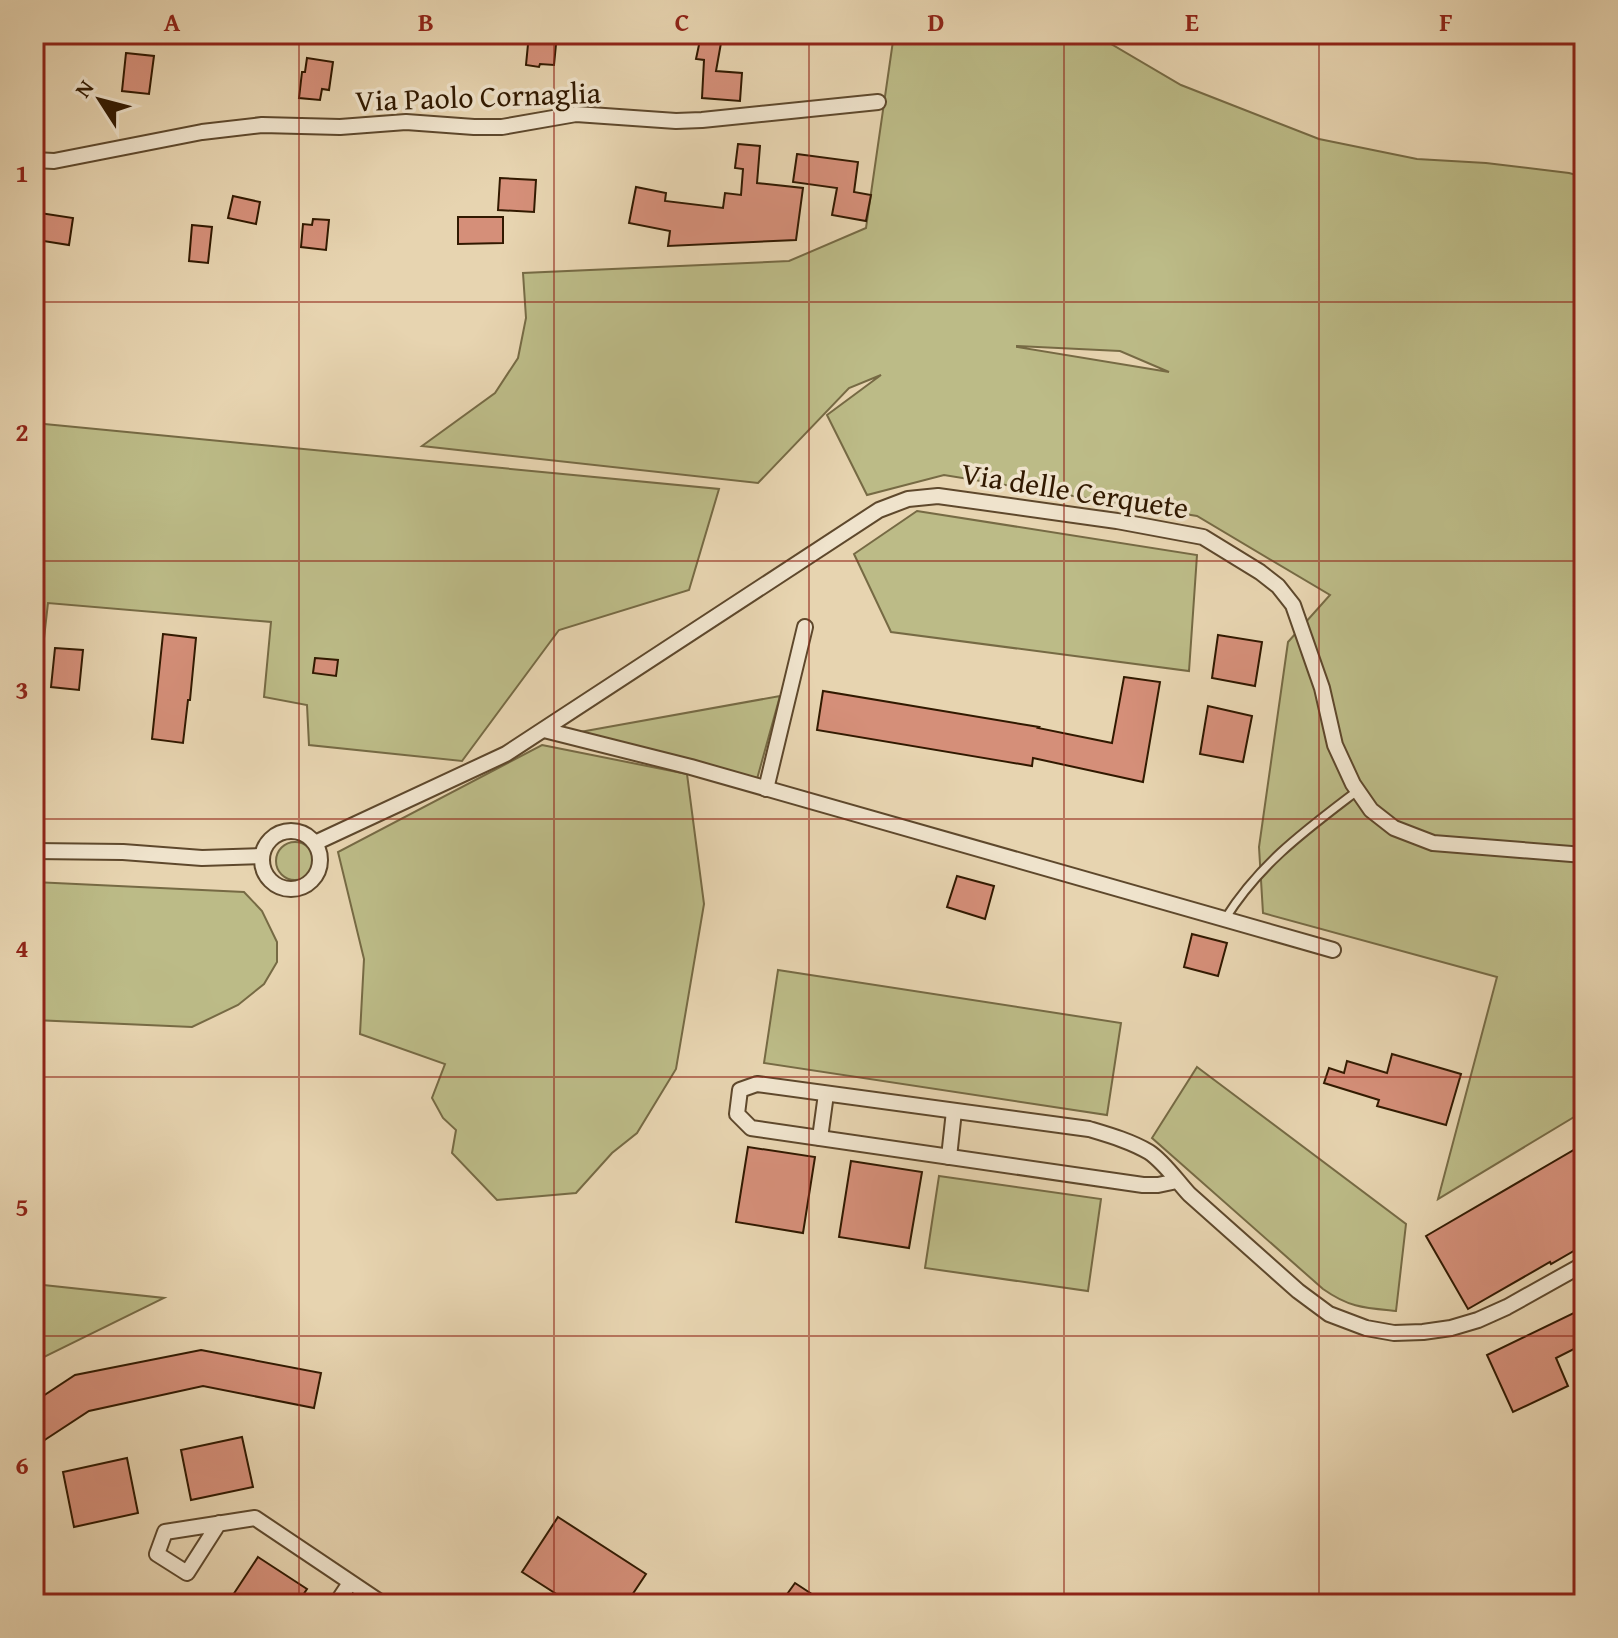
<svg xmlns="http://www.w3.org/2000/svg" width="1618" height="1638" font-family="'Gentium Book Plus',serif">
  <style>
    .green { fill: #bcbb87; stroke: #766a44; stroke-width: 2; fill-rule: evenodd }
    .building { fill: #d58f79; stroke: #311900; stroke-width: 2 }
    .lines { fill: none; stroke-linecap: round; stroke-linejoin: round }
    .lane-casing { stroke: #5e482c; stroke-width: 11 }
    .street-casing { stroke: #5e482c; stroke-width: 18 }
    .lane { stroke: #efe3cc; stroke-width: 7 }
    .street { stroke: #efe3cc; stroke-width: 14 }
    .grid { fill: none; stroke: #8f2418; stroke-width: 2; stroke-opacity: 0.55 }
    .labels { text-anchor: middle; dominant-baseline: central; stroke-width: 7; stroke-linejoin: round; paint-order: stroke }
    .street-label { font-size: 30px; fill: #311900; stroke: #efe3cc }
    .neatline { fill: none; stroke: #8f2418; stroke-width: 3 }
    .grid-label { font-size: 26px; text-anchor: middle; font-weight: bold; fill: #8f2418 }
  </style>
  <rect width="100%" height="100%" fill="#e7d4b0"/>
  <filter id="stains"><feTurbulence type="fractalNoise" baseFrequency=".0025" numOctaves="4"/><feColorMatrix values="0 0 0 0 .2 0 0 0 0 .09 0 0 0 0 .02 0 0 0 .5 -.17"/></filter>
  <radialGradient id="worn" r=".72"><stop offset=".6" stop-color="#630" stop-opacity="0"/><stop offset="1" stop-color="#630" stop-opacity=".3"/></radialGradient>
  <g class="green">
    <path d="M894,34H1094L1181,85L1319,139L1417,159L1486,163L1569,173L1584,177V1111L1438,1199L1497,977L1263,913L1259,847L1288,642L1330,595L1197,516L944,475L867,495L827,415L881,375L849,388L758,483L422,446L495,393L518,358L526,318L523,273L789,261L866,228ZM1017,346L1120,351L1169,372L1017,347Z"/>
    <path d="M34,423L719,489L689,590L559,630L462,761L309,745L307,705L264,697L271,622L48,603L34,727Z"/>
    <path d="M917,511L1197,555L1189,671L891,632L854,554Z"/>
    <path d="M780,696L757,779L580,732Z"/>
    <path d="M542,745L687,774L704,904L676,1069L637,1133L612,1153L576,1193L497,1200L452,1153L456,1130L443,1118L432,1098L445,1064L360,1034L364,959L338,852Z"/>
    <circle cx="295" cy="861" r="19"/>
    <path d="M34,882L244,892L262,911L277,942V962L264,984L238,1005L192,1027L34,1020Z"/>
    <path d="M778,970L1121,1023L1107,1115L764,1063Z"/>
    <path d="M1197,1067L1406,1224L1396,1311C1365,1308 1350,1308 1323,1289L1152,1138Z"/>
    <path d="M939,1176L1101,1199L1088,1291L925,1268Z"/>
    <path d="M34,1284L164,1298L34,1362Z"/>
  </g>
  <g class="building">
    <path d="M529,34H557L554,65L540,64L539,67L526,65Z"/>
    <path d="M700,40L721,43L716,71L742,73L740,101L702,98L704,60L696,59Z"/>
    <path d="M126,53L154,56L149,94L122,91Z"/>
    <path d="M307,58L333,62L329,90L322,89L320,100L299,98L302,72H305Z"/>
    <path d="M738,144L760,146L757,183L803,188L796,240L668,246L670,231L629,223L636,187L666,193L665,201L723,208L725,193L741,195L743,169L735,168Z"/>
    <path d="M797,154L858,162L854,192L871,195L866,221L832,215L837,188L793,182Z"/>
    <path d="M500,178L536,180L534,212L498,210Z"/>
    <path d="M233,196L260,202L256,224L228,218Z"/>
    <path d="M40,213L73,218L69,245L37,240Z"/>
    <path d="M458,217H503V243L458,244Z"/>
    <path d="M313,219L329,220L326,250L301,247L303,224L312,225Z"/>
    <path d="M192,225L212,227L208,263L189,261Z"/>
    <path d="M163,634L196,638L190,700H188L183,743L152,739Z"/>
    <path d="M1218,635L1262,642L1255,686L1212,678Z"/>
    <path d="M55,648L83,650L79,690L51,687Z"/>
    <path d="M315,658L338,660L336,676L313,673Z"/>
    <path d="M1124,677L1160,682L1143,782L1033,758L1032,766L817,730L823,691L1039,727L1038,728L1112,743Z"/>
    <path d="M1208,706L1252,716L1243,762L1200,754Z"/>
    <path d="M957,876L994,886L985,919L947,907Z"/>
    <path d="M1192,934L1227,943L1218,976L1184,967Z"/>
    <path d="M1392,1054L1461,1074L1446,1125L1377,1106L1379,1100L1324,1083L1329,1068L1344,1073L1347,1061L1387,1073Z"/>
    <path d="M1584,1144V1245L1551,1264L1550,1262L1468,1309L1426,1236Z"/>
    <path d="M748,1147L815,1157L803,1233L736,1222Z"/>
    <path d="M851,1161L922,1172L909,1248L839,1237Z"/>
    <path d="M1584,1308V1344L1556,1358L1568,1386L1513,1412L1487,1355Z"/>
    <path d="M201,1350L321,1373L314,1408L203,1386L89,1411L34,1447V1402L75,1375Z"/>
    <path d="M242,1437L253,1487L191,1500L181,1450Z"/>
    <path d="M127,1458L138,1513L74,1527L63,1472Z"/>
    <path d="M558,1517L646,1574L626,1604H572L522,1572Z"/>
    <path d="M258,1557L307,1589L297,1604H227Z"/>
    <path d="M795,1583L827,1604H780Z"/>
  </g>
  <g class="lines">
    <g class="lane-casing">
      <path id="lane" d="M1225,919C1260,863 1306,830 1357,791"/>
    </g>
    <g class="street-casing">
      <g id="street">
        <path d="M34,160L54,161L202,132L262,125L340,127L406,122L474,127H502L576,114L676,121L702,120L878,102"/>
        <path d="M544,730L691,767L1333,950"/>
        <path d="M766,789L805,627"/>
        <circle cx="291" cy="860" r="29"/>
        <path d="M315,843L506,754L879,510L908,499L938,496L1117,521L1203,537L1260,572L1278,586L1293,605L1322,688L1335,745L1353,784L1371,810L1394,828L1433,843L1584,855"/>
        <path d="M34,851L123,852L202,858L262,856"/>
        <path d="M820,1138L826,1094"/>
        <path d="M949,1157L954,1111"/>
        <path d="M1177,1181L1158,1185H1143L751,1128L737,1114L740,1090L757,1084L1089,1129C1109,1135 1130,1141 1149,1152C1164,1162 1177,1181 1189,1194L1298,1291L1329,1314L1366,1328L1394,1333L1423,1332L1451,1328L1478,1320L1507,1307L1584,1264"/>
        <path d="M219,1523L187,1573L157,1554L165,1532L255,1518L383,1604"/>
        <path d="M336,1604L350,1583"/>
      </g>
    </g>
    <use href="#lane" class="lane"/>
    <use href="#street" class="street"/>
  </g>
  <path class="grid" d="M299,34V1604M554,34V1604M809,34V1604M1064,34V1604M1319,34V1604M34,302H1584M34,561H1584M34,819H1584M34,1077H1584M34,1336H1584"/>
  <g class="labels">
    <g class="street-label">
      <text transform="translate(478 96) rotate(-2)">Via Paolo Cornaglia</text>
      <text transform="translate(1075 490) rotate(9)">Via delle Cerquete</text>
    </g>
  </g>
  <rect width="1618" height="1638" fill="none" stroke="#e7d4b0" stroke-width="88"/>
  <g transform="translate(100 100) rotate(306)" stroke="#efe3cc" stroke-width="6" paint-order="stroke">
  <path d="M0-6L14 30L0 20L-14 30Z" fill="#311900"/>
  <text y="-12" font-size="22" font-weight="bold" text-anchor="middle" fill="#311900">N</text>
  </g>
  <rect x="44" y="44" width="1530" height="1550" class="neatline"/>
  <g class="grid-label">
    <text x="172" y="31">A</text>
    <text x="426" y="31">B</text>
    <text x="682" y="31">C</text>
    <text x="936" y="31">D</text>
    <text x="1192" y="31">E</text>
    <text x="1446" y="31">F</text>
    <text x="22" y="182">1</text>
    <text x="22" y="441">2</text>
    <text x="22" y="699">3</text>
    <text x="22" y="957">4</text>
    <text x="22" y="1216">5</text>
    <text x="22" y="1474">6</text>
  </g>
  <rect width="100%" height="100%" filter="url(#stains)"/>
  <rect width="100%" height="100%" fill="url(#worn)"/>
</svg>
